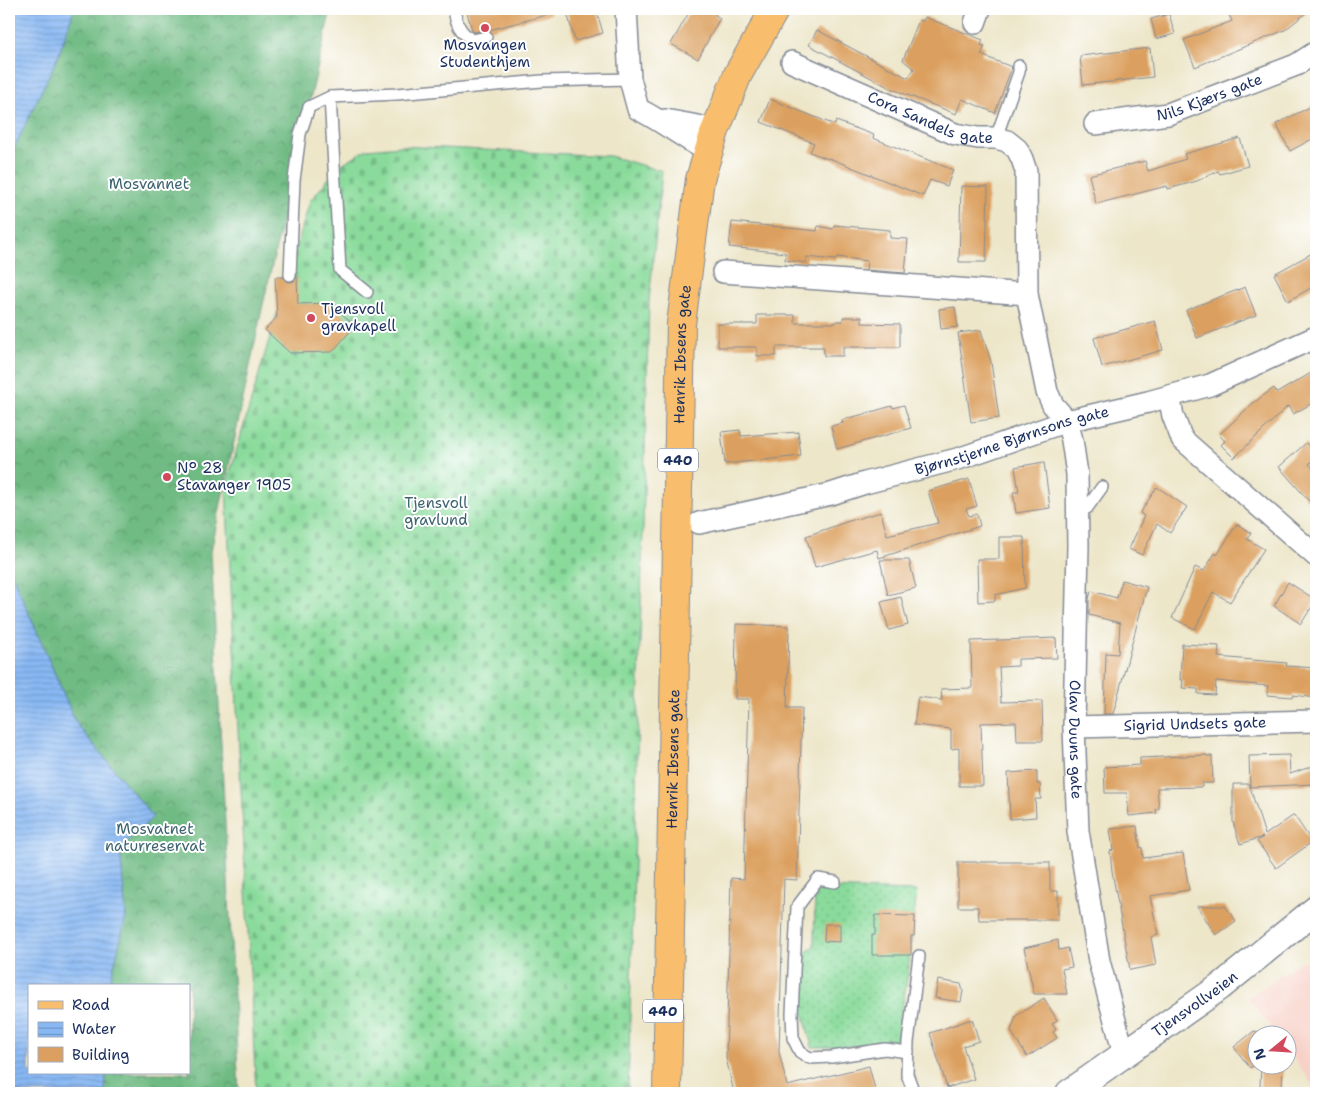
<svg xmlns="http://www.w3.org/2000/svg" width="1325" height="1102" font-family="'Shantell Sans',sans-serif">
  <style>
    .built { fill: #f7d1c7 }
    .grass { fill: url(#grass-dots); stroke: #52857c }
    .forest { fill: url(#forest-crowns); stroke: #457570 }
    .cemetery { fill: url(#cemetery-stones); stroke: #52857c }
    .water { fill: url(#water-rules); stroke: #5274a8 }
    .building { fill: #dba05f }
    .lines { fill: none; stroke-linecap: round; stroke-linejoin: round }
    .service-casing { stroke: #848a94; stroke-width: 14 }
    .minor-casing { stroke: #848a94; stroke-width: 24 }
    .tertiary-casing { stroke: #848a94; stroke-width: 29 }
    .primary-casing { stroke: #848a94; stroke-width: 30 }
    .service { stroke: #fff; stroke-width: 11 }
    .minor { stroke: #fff; stroke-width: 21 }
    .tertiary { stroke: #fff; stroke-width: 26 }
    .primary { stroke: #f9be6d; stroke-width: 28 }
    .poi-dot { fill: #d1495b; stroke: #fff; stroke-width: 2 }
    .labels { text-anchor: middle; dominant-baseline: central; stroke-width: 4; stroke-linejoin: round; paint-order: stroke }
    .shield { fill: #fff; stroke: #5f6d8e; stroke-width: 1 }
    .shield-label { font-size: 14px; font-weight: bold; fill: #1b2f5e }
    .poi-label { font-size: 15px; fill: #1b2f5e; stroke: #fff; text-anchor: start }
    .street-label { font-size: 15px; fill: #1b2f5e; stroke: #fff }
    .park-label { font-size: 15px; fill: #3c6370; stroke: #fff }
  </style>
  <defs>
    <pattern id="grass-dots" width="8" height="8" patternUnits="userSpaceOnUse" patternTransform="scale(1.25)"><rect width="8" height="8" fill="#8adb9b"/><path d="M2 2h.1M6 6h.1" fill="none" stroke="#76bc88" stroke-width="1.8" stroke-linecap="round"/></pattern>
    <pattern id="forest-crowns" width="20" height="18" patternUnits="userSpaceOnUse" patternTransform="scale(1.25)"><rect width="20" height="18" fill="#6fbb83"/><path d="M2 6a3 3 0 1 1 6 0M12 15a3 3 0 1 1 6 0" fill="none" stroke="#5a986e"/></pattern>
    <pattern id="cemetery-stones" width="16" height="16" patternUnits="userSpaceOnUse" patternTransform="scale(1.25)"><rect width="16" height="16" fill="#8adb9b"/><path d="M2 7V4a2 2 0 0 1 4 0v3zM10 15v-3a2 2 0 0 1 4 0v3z" fill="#76bc88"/></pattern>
    <pattern id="water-rules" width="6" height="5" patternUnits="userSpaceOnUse" patternTransform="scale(1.25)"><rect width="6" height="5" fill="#88b8f3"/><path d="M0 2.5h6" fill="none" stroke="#6e96c8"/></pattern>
  </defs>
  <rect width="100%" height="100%" fill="#fff"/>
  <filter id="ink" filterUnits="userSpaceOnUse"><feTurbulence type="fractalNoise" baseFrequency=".02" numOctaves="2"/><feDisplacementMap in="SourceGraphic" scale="10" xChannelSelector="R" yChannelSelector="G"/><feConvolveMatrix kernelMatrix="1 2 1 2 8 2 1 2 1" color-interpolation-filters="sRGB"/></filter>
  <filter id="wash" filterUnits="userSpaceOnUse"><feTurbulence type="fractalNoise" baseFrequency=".0096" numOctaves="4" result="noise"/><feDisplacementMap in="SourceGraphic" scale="20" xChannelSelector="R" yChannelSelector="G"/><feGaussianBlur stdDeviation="1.12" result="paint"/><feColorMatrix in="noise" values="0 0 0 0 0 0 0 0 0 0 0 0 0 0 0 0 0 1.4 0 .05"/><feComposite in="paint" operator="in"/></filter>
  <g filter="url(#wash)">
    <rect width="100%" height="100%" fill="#ede6c9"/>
    <path class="built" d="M1301,961H1316V1089L1288,1051V1034H1276L1248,998Z"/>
    <path class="grass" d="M821,888L917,891L908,974L896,1043L840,1047H812L801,1005L802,956L814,946L815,895Z"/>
    <path class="forest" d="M74,9H331L262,309L211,551L239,1093H105L106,1073H189V986H109L126,917L120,848L153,817L76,723L9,567V248L15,213L9,202V159L59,54Z"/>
    <path class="cemetery" d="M401,146L610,156L662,171L649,301L628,1093H256L226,486L310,201L340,165L367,149Z"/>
    <g class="water">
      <path d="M9,9H74L59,54L9,159Z"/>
      <path d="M9,567L76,723L153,817L120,848L126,917L109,986H29V1073H106L105,1093H9Z"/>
    </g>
    <g id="blocks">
      <g class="building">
        <path d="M466,9H550L551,14L489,30L474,32L472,30Z"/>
        <path d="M566,9H596L603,33L575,41Z"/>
        <path d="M691,9H718L715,15L720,18L698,59L671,44Z"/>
        <path d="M1244,9H1311L1285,30L1195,67L1184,40L1232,21L1229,15Z"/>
        <path d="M1169,14L1175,34L1156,39L1151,19Z"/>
        <path d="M925,17L983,40L981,45L985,46L981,55L1012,67L995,113L962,99L956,114L892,89L809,45L817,30L908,78L914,69L903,60L919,20L923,21Z"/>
        <path d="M1150,48L1153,77L1083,85L1080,56Z"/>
        <path d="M770,99L835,125L836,121L874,135L873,138L953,170L947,186L930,180L923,196L829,158L828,159L810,152L814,143L761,122Z"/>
        <path d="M1316,104V137L1290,151L1276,124Z"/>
        <path d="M1240,138L1248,166L1220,174L1218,171L1197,181L1168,189L1167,186L1096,204L1089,175L1145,161L1148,171L1186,159L1184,154Z"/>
        <path d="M961,186L988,187L986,262H959Z"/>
        <path d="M732,222L817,231L818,226L833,229L834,225L890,230V238L908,239L905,273L866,270L867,261L837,257L836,260L806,257V263L785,260L786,253L729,247Z"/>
        <path d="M1316,251V285L1288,301L1274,274Z"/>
        <path d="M297,276L298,304L330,303L355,326L332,352L290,353L265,330L277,317L275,277H283L286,281L290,282L294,281Z"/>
        <path d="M1245,287L1256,315L1197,338L1186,310Z"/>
        <path d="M955,307L958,327L941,329L939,309Z"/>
        <path d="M757,315H795V323H836V321H843V317H862V323L900,324V347H843V356H824V347H776V356H757V347H718V324H757Z"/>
        <path d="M1155,321L1163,350L1102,367L1094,338Z"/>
        <path d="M981,330L991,362L999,418L971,422L958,333Z"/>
        <path d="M1316,370V379L1314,382L1316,386V401L1293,414L1288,406L1234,458L1221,445L1225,441L1219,435L1253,403L1274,388L1277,393Z"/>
        <path d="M904,405L911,428L837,449L831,426L843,423L842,420L864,414L892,406L893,408Z"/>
        <path d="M740,430L741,436L798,432L801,456L725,464L721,432Z"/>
        <path d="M1306,443L1316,455V457L1309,464L1316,472V509L1279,467Z"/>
        <path d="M1044,462L1050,508L1016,513L1013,492H1019L1015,467Z"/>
        <path d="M969,479L977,506L966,509L969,516L977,514L980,526L879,558L877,550L815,567L806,536L849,521L881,512L887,535L938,523L928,491Z"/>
        <path d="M1157,487L1187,507L1170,533L1157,524L1142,555L1129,549L1144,516L1140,513Z"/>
        <path d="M1237,524L1251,533L1247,539L1264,549L1230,602L1213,592L1195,629L1172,618L1195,567L1204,571L1215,553L1217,555Z"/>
        <path d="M999,537H1024L1025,588L995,595V601L978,602L977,559H999Z"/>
        <path d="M880,560H909L916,588L888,595Z"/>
        <path d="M1122,580L1147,587L1113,714H1104L1106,653L1118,654L1120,623L1089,615V599L1091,591L1117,598Z"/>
        <path d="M1288,582L1316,600L1301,624L1274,606Z"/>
        <path d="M901,597L908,625L889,630L881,602Z"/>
        <path d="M736,624L789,626L787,708H802L797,880L784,879L779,1052L787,1086L869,1066L876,1093H734L726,1058L731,878L744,879L749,699H735Z"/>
        <path d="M1056,638L1057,658L1018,659V666L999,667L1001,702L1042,701L1043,741H1017L1016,722L981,723L983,786H959V748L951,749V729L914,725L918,697L942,700L941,689L972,688L971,641Z"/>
        <path d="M1182,644L1219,646L1218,657L1287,663L1286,666L1316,668V698L1293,695V697L1267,695L1268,686L1216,681L1215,695L1198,694V689L1182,688L1183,680H1180Z"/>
        <path d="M1207,755V756H1212L1213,783H1202V787L1157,788L1159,809H1156L1157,813L1129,816L1127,793H1105L1104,767L1140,765V758Z"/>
        <path d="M1289,755L1290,774L1316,765V784L1250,787L1249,756Z"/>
        <path d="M1037,771V784H1040L1041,799H1035L1036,817L1010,819L1008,773Z"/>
        <path d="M1233,784H1249L1265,835L1294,815L1312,842L1276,868L1257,841L1263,837L1240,844L1233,822Z"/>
        <path d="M1137,826L1140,848L1142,847L1143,858L1183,853L1189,890L1150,896L1158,935L1151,937L1156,965L1130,970L1112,871L1110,851L1113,850L1110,829Z"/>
        <path d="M958,862H1050V891H1058V920H979L978,907H958Z"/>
        <path d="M1197,906H1225L1236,921L1216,935Z"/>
        <path d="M875,915L915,916L914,936H911V955H872V935H875Z"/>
        <path d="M825,924H840V942L824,941Z"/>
        <path d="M1058,940L1059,950L1068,948L1072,967L1062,969L1067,994H1034L1024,948Z"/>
        <path d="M938,980L961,984L963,991L961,1002L935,998Z"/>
        <path d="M1044,998L1057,1020L1052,1024L1056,1030L1053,1032L1057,1038L1027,1057L1011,1031L1016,1016Z"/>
        <path d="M972,1019L979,1041L963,1046L974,1079L947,1088L930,1033Z"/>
        <path d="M1254,1031L1255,1032L1257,1031L1260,1034H1258V1062L1250,1068L1234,1047Z"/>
        <path d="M1261,1064H1283L1282,1088L1260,1087Z"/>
      </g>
    </g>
  </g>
  <g filter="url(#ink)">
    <use href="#blocks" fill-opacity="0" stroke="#848a94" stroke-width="1"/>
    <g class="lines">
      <g class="service-casing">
        <g id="service">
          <path d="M454,9C456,23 460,33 473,40L486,37"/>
          <path d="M330,97L397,94L542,81L630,79"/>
          <path d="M996,138L1019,72V66"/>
          <path d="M290,275L294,180L300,134L309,107L330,97L340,270L367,292"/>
          <path d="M1077,511L1087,508L1102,487"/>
          <path d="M835,882L818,879L797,907L792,1014L793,1038L800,1052L810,1058L832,1057L885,1049L908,1052"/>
          <path d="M914,1093L907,1074L908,1042L919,956"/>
        </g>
      </g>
      <g class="minor-casing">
        <g id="minor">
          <path d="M626,9L630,79L638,109C662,121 684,138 709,152"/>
          <path d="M975,23L980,9"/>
          <path id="s1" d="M792,62L955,134L978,138H996L1007,141L1017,149L1022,159L1026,171L1027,294"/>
          <path d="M665,120L698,126L715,131"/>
          <path id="s2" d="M1095,124L1168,114L1296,65L1316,52"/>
          <path id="s3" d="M723,272L1027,294L1047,392L1053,405L1067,421L1072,440L1077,474L1078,546L1074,727L1078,831L1099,961L1124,1054"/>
          <path d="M1169,396L1173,416L1182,439L1316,556"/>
          <path id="s4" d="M699,523L831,494L865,483L961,458L1067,421L1148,402L1210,385L1316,337"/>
          <path id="s5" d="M1074,727L1316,721"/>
        </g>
      </g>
      <g class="tertiary-casing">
        <g id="tertiary">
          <path id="s6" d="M1069,1093L1220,987L1316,909"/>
        </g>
      </g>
      <g class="primary-casing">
        <g id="primary">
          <path id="s7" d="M667,1093L681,324L700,179L715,131L738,74L775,9"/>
        </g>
      </g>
      <use href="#service" class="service"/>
      <use href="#minor" class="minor"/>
      <use href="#tertiary" class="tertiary"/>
      <use href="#primary" class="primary"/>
    </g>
  </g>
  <g class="poi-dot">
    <circle cx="485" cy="28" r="5"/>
    <circle cx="311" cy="318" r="5"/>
    <circle cx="167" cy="477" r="5"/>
  </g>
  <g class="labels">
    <g class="shield">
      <rect x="658" y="448.5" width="40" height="23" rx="4"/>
      <rect x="643" y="999.5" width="40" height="23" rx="4"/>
    </g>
    <g class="shield-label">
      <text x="678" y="460">440</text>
      <text x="663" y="1011">440</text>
    </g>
    <g class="poi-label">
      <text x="485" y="45" text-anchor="middle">Mosvangen<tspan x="485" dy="17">Studenthjem</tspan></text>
      <text x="321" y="309">Tjensvoll<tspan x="321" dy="17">gravkapell</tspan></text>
      <text x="177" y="468">N° 28<tspan x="177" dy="17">Stavanger 1905</tspan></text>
    </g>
    <g class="street-label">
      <text stroke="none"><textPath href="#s2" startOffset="118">Nils Kjærs gate</textPath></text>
      <text stroke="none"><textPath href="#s1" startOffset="150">Cora Sandels gate</textPath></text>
      <text stroke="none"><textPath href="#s7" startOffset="739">Henrik Ibsens gate</textPath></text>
      <text stroke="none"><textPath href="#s4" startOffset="324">Bjørnstjerne Bjørnsons gate</textPath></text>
      <text stroke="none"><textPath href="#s5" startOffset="121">Sigrid Undsets gate</textPath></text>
      <text stroke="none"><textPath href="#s3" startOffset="760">Olav Duuns gate</textPath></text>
      <text stroke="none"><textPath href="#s7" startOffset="334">Henrik Ibsens gate</textPath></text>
      <text stroke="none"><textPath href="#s6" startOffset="154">Tjensvollveien</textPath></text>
    </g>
    <g class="park-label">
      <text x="149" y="184">Mosvannet</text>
      <text x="436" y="503">Tjensvoll<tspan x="436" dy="17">gravlund</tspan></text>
      <text x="155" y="829">Mosvatnet<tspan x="155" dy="17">naturreservat</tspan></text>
    </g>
  </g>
  <rect width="1325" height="1102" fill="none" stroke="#fff" stroke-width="30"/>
  <rect x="28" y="984" width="162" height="90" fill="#ffffff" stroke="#a4acbf"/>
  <rect x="38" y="1001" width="25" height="8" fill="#f9be6d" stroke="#a4acbf"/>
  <text x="72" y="1010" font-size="15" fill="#1b2f5e">Road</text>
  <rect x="38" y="1022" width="25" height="15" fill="url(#water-rules)" stroke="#a4acbf"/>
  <text x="72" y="1034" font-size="15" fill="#1b2f5e">Water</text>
  <rect x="38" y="1047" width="25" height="15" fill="#dba05f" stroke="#a4acbf"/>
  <text x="72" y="1060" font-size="15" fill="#1b2f5e">Building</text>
  <g transform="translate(1272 1050) rotate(252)"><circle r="24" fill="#ffffff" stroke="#a4acbf"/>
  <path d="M0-4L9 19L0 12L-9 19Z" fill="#d1495b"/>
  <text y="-8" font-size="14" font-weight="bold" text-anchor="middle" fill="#1b2f5e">N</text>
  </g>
</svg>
